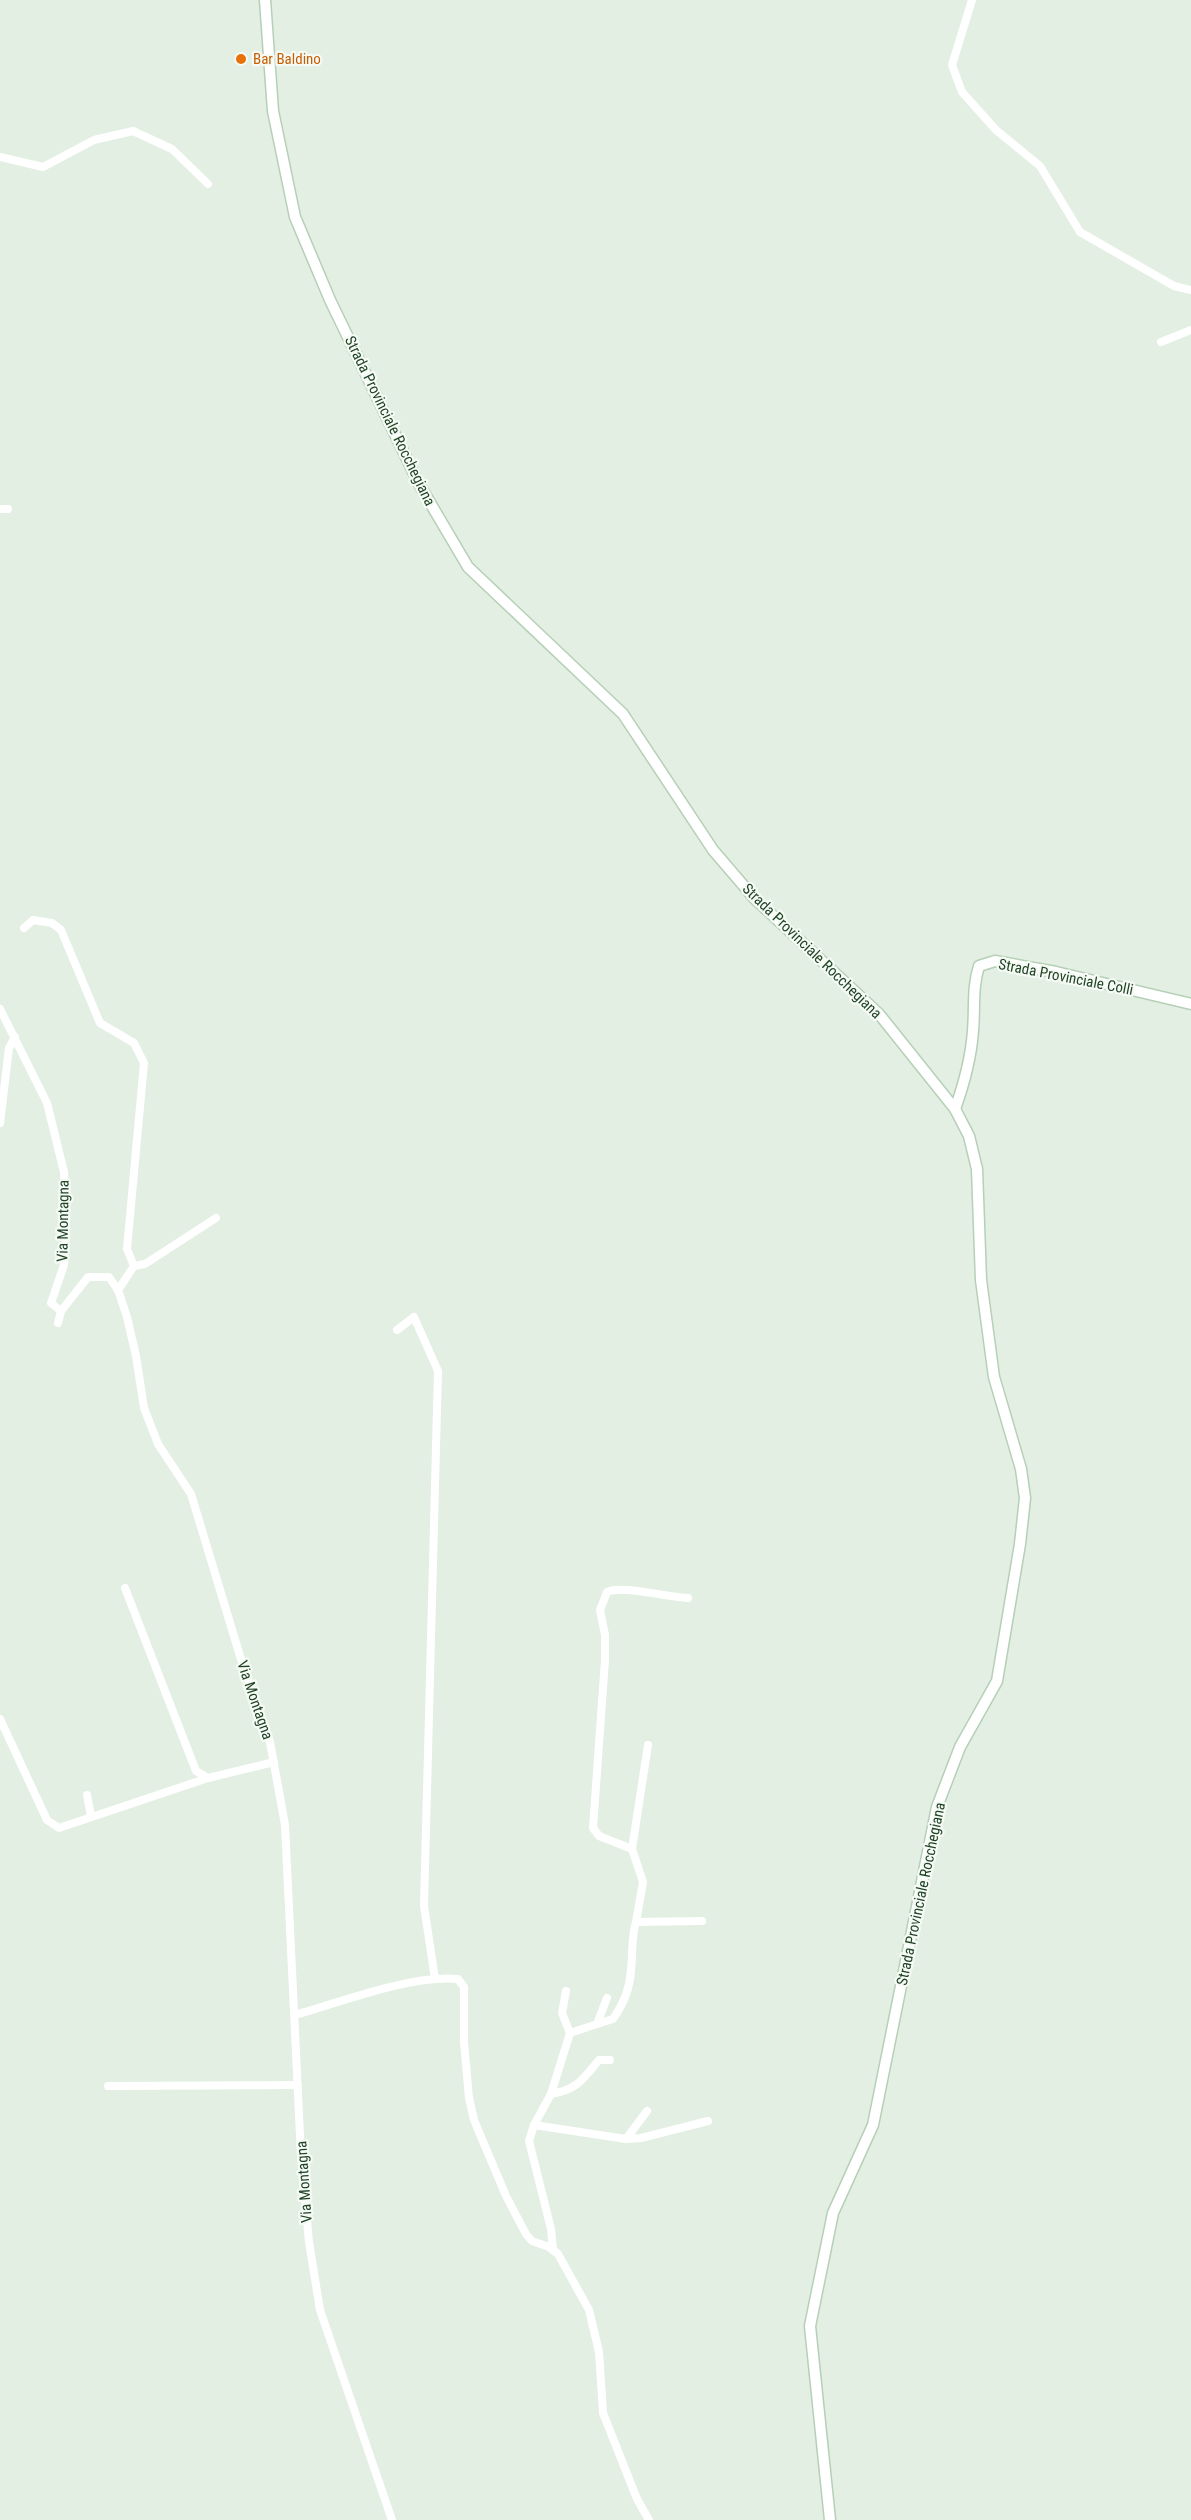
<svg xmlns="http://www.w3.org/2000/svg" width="1191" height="2520" font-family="'Roboto Condensed',sans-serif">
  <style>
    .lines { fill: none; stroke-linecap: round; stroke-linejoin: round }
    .secondary-casing { stroke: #b5d0b6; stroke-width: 13 }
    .street { stroke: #fff; stroke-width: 8 }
    .secondary { stroke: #fff; stroke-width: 10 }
    .food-dot { fill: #e8710a; stroke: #f5faf4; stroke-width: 2 }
    .labels { text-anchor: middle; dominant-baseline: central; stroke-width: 4.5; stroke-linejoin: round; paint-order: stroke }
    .food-label { font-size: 15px; fill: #c56008; stroke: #f5faf4; text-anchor: start }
    .street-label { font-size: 15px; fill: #204325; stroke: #f5faf4 }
  </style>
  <rect width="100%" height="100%" fill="#e3efe3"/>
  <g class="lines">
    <g class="secondary-casing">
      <g id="secondary">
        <path d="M265,0L273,111L295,217L330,300L419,484L468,567L623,714L713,850L755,899L879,1014L955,1109L969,1136L977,1169L981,1280L994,1377L1021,1469L1025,1498L1020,1544L997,1681L960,1747L937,1807L873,2125L833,2213L810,2326L830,2520"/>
        <path d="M955,1109C964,1084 971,1058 973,1031C975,1008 972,988 979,966L995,961L1056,972L1191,1004"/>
      </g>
    </g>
    <g class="street">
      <path d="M972,0L952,65L962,92L996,130L1040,166L1080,232L1174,286L1191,290"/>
      <path d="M0,157L43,167L94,140L133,131L172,149L208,184"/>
      <path d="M1161,342L1191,330"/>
      <path d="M0,509H8"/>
      <path d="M24,928L33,920L52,923L61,930L100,1023L134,1043L144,1063L127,1249L134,1266L118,1290"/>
      <path d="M0,1009L47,1103L64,1172L66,1231L64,1265L51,1303L61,1311L88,1277H109L118,1290L127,1317L136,1356L144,1408L158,1444L191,1494L240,1656L270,1742L285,1825L301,2156L309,2242L320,2310L392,2520"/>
      <path d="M0,1123L9,1048L15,1037"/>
      <path d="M134,1266L145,1264L216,1218"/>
      <path d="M58,1323L61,1311"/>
      <path d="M397,1330L414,1317L438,1371L424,1906L435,1979"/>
      <path d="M125,1588L196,1771L208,1778L274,1762"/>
      <path d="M0,1719L47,1820L59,1828L208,1778"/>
      <path d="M87,1795L91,1816"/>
      <path d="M632,1849L648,1745"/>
      <path d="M636,1922L643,1882L632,1849L599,1836L593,1828L605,1660V1635L600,1610L607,1592C624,1585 666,1597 688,1598"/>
      <path d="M295,2015C340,2002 414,1974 458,1979L464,1987V2042L469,2098L474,2120L506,2196L526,2234L532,2241L549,2247L558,2254L589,2310L599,2352L603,2413L637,2499L649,2520"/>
      <path d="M597,2024L613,2019C623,2005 630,1988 631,1970C633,1953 631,1938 636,1922L702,1921"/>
      <path d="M570,2033L597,2024L607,1998"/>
      <path d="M108,2086L298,2085"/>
      <path d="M551,2094C577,2090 583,2079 599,2060H610"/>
      <path d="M534,2125L626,2139L647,2111"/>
      <path d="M626,2139L641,2138L708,2121"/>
      <path d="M553,2250L551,2229L529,2141L534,2125L551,2094L570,2033L562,2013L566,1991"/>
    </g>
    <use href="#secondary" class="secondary"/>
  </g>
  <circle class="food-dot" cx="241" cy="59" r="6"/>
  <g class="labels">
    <g class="food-label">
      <text x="253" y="59">Bar Baldino</text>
    </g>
    <g class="street-label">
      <text transform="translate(390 421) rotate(64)">Strada Provinciale Rocchegiana</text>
      <text transform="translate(812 951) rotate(44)">Strada Provinciale Rocchegiana</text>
      <text transform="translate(1066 977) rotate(11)">Strada Provinciale Colli</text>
      <text transform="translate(63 1221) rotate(-89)">Via Montagna</text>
      <text transform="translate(255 1700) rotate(71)">Via Montagna</text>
      <text transform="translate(921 1894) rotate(-78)">Strada Provinciale Rocchegiana</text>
      <text transform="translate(304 2182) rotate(-94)">Via Montagna</text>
    </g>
  </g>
</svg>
